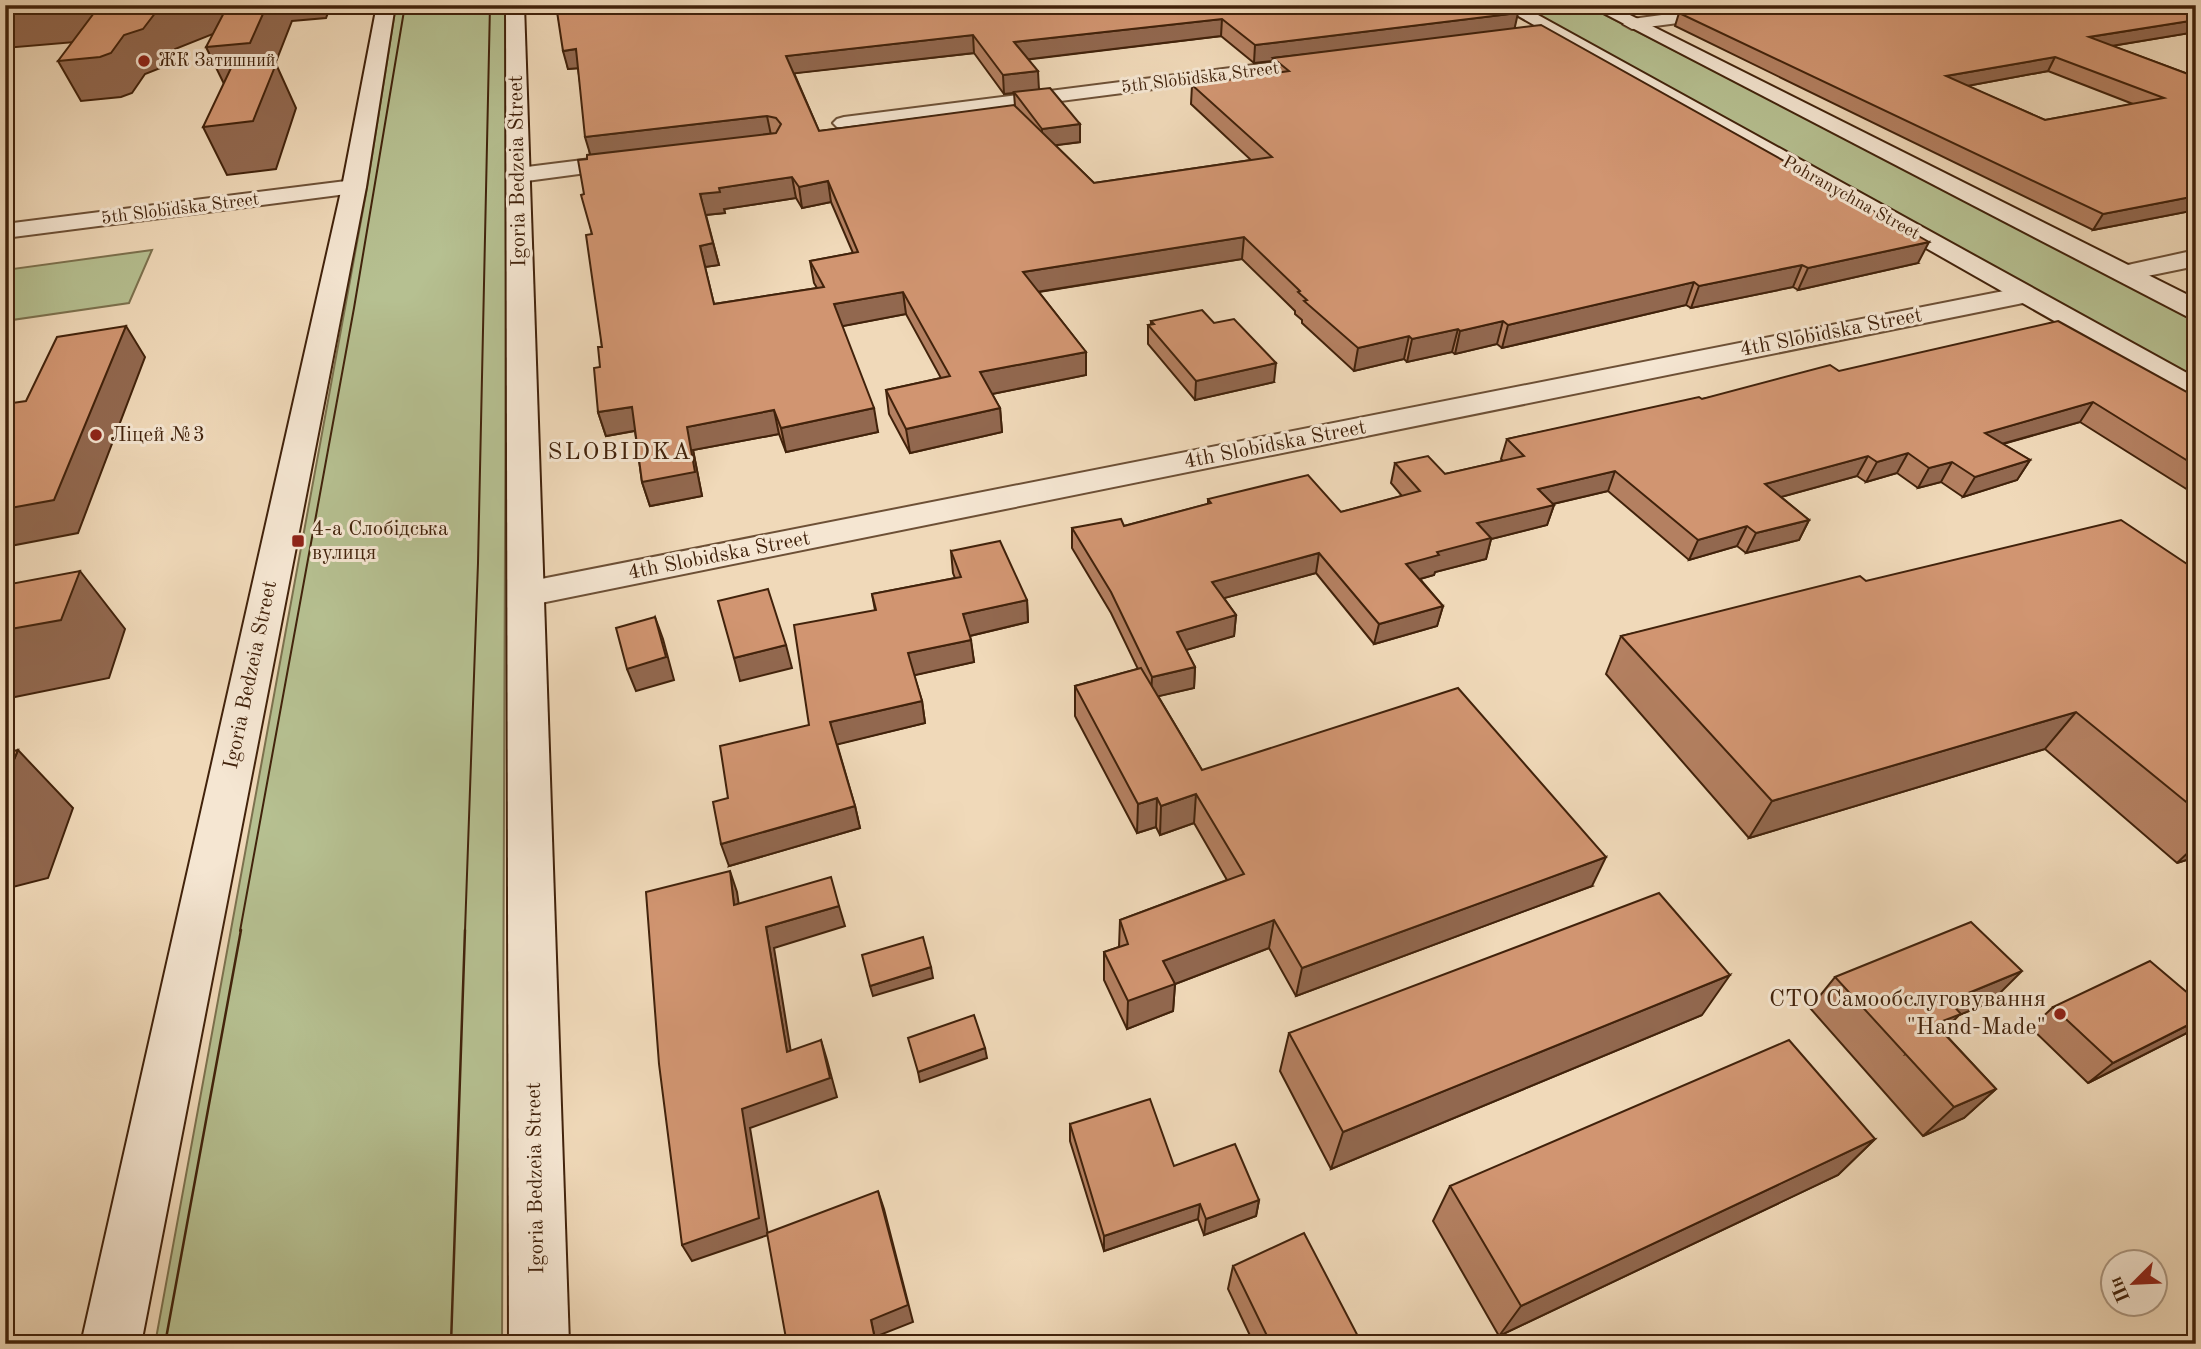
<svg xmlns="http://www.w3.org/2000/svg" width="2201" height="1349" font-family="'Old Standard TT',serif">
  <style>
    .green { fill: #b6c091; stroke: #7c714e; stroke-width: 2 }
    .lines { fill: none; stroke-linecap: round; stroke-linejoin: round }
    .street-casing { stroke: #6d5036; stroke-width: 4 }
    .secondary-casing { stroke: #41220b; stroke-width: 4 }
    .street { fill: #f5e6d2; fill-rule: evenodd }
    .secondary { fill: #f5e6d2; fill-rule: evenodd }
    .tram-far1 { stroke: #41220b; stroke-width: 2 }
    .tram { stroke: #41220b; stroke-width: 2.5 }
    .wall { fill: #b48061; stroke: #41220b; stroke-width: 2; fill-rule: evenodd }
    .shaded-wall { fill: #92684f; stroke: #41220b; stroke-width: 2 }
    .building { fill: #d19571; stroke: #41220b; stroke-width: 2; fill-rule: evenodd }
    .poi-dot { fill: #8f2418; stroke: #f5e6d2; stroke-width: 2.5 }
    .labels { text-anchor: middle; dominant-baseline: central; stroke-width: 6; stroke-linejoin: round; paint-order: stroke }
    .far-poi-label { font-size: 18px; fill: #41220b; stroke: #f5e6d2; text-anchor: start }
    .far-street-label { font-size: 18px; fill: #41220b; stroke: #f5e6d2 }
    .street-label { font-size: 21px; fill: #41220b; stroke: #f5e6d2 }
    .poi-label { font-size: 21px; fill: #41220b; stroke: #f5e6d2; text-anchor: start }
    .quarter-label { font-size: 24px; letter-spacing: 2px; fill: #41220b; stroke: #f5e6d2 }
    .near-poi-label { font-size: 24px; fill: #41220b; stroke: #f5e6d2; text-anchor: end }
  </style>
  <rect width="100%" height="100%" fill="#f0d9b9"/>
  <filter id="stains"><feTurbulence type="fractalNoise" baseFrequency=".00286" numOctaves="4"/><feColorMatrix values="0 0 0 0 .2 0 0 0 0 .09 0 0 0 0 .02 0 0 0 .5 -.17"/></filter>
  <radialGradient id="worn" r=".72"><stop offset=".6" stop-color="#630" stop-opacity="0"/><stop offset="1" stop-color="#630" stop-opacity=".3"/></radialGradient>
  <g class="green">
    <path d="M396,5H507L502,1344H155L367,188Z"/>
    <path d="M1518,5H1586L2196,319V378Z"/>
    <path d="M152,250L129,303L5,321V270Z"/>
  </g>
  <g class="lines">
    <g class="street-casing">
      <g id="street">
        <path d="M1736,5H1786L1778,10L1632,29L1623,24L1632,19Z"/>
        <path d="M1325,56L1332,58L1335,62L1332,66L844,129L837,127L833,123L837,119L844,117Z"/>
        <path d="M631,154L639,156L642,161L639,166L519,182L511,180L508,175L511,170L519,168Z"/>
        <path d="M354,180L362,182L366,187L362,192L5,238V224Z"/>
        <path d="M2196,250V266L2123,281L2114,278L2110,273L2114,268Z"/>
        <path d="M2024,287L2033,289L2037,295L2033,301L526,606L513,602L508,594L513,586L526,582Z"/>
      </g>
    </g>
    <g class="secondary-casing">
      <g id="secondary">
        <path d="M377,5H395L366,187L141,1344H81L342,187Z"/>
        <path d="M506,5H524L569,1344H509Z"/>
        <path d="M1499,5H1520L2196,378V399L2186,396Z"/>
        <path d="M1588,5H1610L2196,299V318L2186,316Z"/>
      </g>
    </g>
    <use href="#street" class="street"/>
    <use href="#secondary" class="secondary"/>
    <g class="tram-far1">
      <path d="M240,931L354,308L405,5"/>
      <path d="M465,931L478,563L490,5"/>
    </g>
    <g class="tram">
      <path d="M165,1344L241,930"/>
      <path d="M451,1344L465,930"/>
    </g>
  </g>
  <g class="wall">
    <path d="M556,5H1503L1515,28L1918,263L1798,290L1793,287L1691,308L1686,305L1502,348L1497,344L1455,354L1452,352L1407,362L1404,359L1354,371L1302,323V320L1295,314V311L1242,259L1039,292L1086,352V375L992,394L1000,408L1002,432L910,453L889,414L886,390L941,378L906,314L842,326L878,432L786,452L779,434L693,450L702,496L650,506L642,482L635,431L606,436L598,412L600,367L602,347L592,234L584,194L587,159L590,155L578,68L568,69ZM1221,36L1254,63L1272,61L1271,74L1192,85L1191,104L1251,160L1094,183L1055,145L1080,142V124L1039,89L1028,59ZM974,53L1004,94L1014,93L1015,106L819,131L794,73ZM796,198L802,208L831,202L853,253L810,261L814,283L817,288L714,304L705,267L719,265L706,215L725,213L724,209Z"/>
    <path d="M1632,5H1714L1650,14Z"/>
    <path d="M2196,5V32L2112,46L2196,77V210L2093,230L1675,26L1679,13ZM2048,71L2133,104L2045,120L1967,86Z"/>
    <path d="M1151,321L1214,323L1274,382L1195,400L1148,344V325H1151Z"/>
    <path d="M1839,371L2196,397V495L2080,422L2003,444L2030,460L2017,480L1963,497L1941,482L1918,488L1897,473L1866,482L1857,476L1781,497L1809,520L1799,540L1746,553L1737,546L1689,560L1608,491L1553,504L1554,505L1547,525L1491,539L1486,559L1435,572L1434,575L1420,579L1443,606L1437,626L1374,644L1316,573L1224,598L1236,615L1234,636L1186,650L1195,667L1194,688L1158,696L1202,770L1592,886L1296,996L1269,948L1175,984L1173,1011L1127,1029L1104,980V952L1119,947L1120,920L1227,880L1194,823L1160,835L1156,827L1137,833L1075,716V686L1138,669L1111,613L1072,548V528L1124,526L1208,504V499L1341,512L1402,496L1391,483L1395,463L1445,474L1503,461L1501,459L1507,439Z"/>
    <path d="M951,551L1027,600L1028,622L970,636L974,662L914,675L922,701L925,723L837,744L855,806L860,828L729,866L875,610L872,594L955,578L953,573Z"/>
    <path d="M2196,570V857L2177,863L2045,749L1749,838L1606,674L1621,636L1866,581Z"/>
    <path d="M1835,977L1991,1002L1959,1015L1943,1032L1996,1089L1964,1118L1923,1136L1810,1008Z"/>
    <path d="M2053,1007L2185,1034L2088,1083L2031,1028Z"/>
    <path d="M1702,1015L1331,1169L1280,1071L1289,1033Z"/>
    <path d="M1070,1124L1259,1200L1256,1216L1204,1235L1198,1219L1104,1251L1070,1141Z"/>
    <path d="M1875,1139L1838,1175L1499,1336L1433,1221L1450,1186Z"/>
    <path d="M1233,1266L1362,1344H1254L1228,1289Z"/>
  </g>
  <g class="shaded-wall">
    <path d="M49,5H106L156,12L174,5H253L258,16L175,49L163,67L145,74L132,93L121,97L81,101L58,61L122,38L5,48V9Z"/>
    <path d="M267,5H331L326,18L292,21L268,82L225,86L206,47Z"/>
    <path d="M1653,5H1714L1650,14Z"/>
    <path d="M1518,13L1514,31L1273,58L1272,61L1254,63L1255,45Z"/>
    <path d="M1222,19L1221,36L1015,61L1014,42Z"/>
    <path d="M2196,20V32L2081,51L2089,37Z"/>
    <path d="M973,35L974,53L789,74L786,56Z"/>
    <path d="M576,49L581,68L568,69L563,51Z"/>
    <path d="M2055,57L2048,71L1940,91L1946,76Z"/>
    <path d="M276,64L296,108L276,169L227,175L203,127Z"/>
    <path d="M1038,71L1039,90L1004,94L1003,75Z"/>
    <path d="M767,116L771,135L591,157L585,137Z"/>
    <path d="M1080,124V142L1042,147V129Z"/>
    <path d="M792,177L796,198L724,209L725,213L705,215L700,194L719,188Z"/>
    <path d="M828,181L831,202L802,208L799,187Z"/>
    <path d="M2196,196V210L2093,230L2103,214Z"/>
    <path d="M1244,237L1242,259L1024,294L1023,272Z"/>
    <path d="M1929,242L1918,263L1798,290L1808,268Z"/>
    <path d="M713,243L719,265L705,267L700,246Z"/>
    <path d="M1802,265L1793,287L1691,308L1699,286Z"/>
    <path d="M1694,282L1686,305L1502,348L1508,325Z"/>
    <path d="M903,292L906,314L838,327L834,304Z"/>
    <path d="M1503,321L1497,344L1455,354L1460,331Z"/>
    <path d="M126,326L145,357L78,533L5,547V509Z"/>
    <path d="M1458,329L1452,352L1407,362L1412,339Z"/>
    <path d="M1409,336L1404,359L1354,371L1358,348Z"/>
    <path d="M1086,352V375L982,396L980,372Z"/>
    <path d="M1276,363L1274,382L1195,400L1196,381Z"/>
    <path d="M2093,402L2080,422L1973,452L1985,433Z"/>
    <path d="M632,407L639,430L606,436L598,412Z"/>
    <path d="M874,408L878,432L786,452L781,428Z"/>
    <path d="M1000,408L1002,432L910,453L906,429Z"/>
    <path d="M774,410L779,434L693,450L702,496L650,506L642,482L687,427Z"/>
    <path d="M1908,453L1897,473L1866,482L1877,462Z"/>
    <path d="M1868,456L1857,476L1755,504L1765,484Z"/>
    <path d="M2030,460L2017,480L1963,497L1975,477Z"/>
    <path d="M1952,462L1941,482L1918,488L1929,468Z"/>
    <path d="M1615,471L1608,491L1531,509L1538,489Z"/>
    <path d="M1554,505L1547,525L1491,539L1486,559L1435,572L1434,575L1402,584L1406,564L1437,552L1477,523Z"/>
    <path d="M1809,520L1799,540L1746,553L1756,533Z"/>
    <path d="M1747,526L1737,546L1689,560L1698,540Z"/>
    <path d="M1319,553L1316,573L1210,602L1212,582Z"/>
    <path d="M80,571L125,629L109,678L5,699V630Z"/>
    <path d="M1027,600L1028,622L965,637L963,614Z"/>
    <path d="M1443,606L1437,626L1374,644L1379,624Z"/>
    <path d="M1236,615L1234,636L1176,653L1177,632Z"/>
    <path d="M655,617L663,639L674,680L636,691L627,669Z"/>
    <path d="M971,640L974,662L911,676L908,653Z"/>
    <path d="M786,645L792,668L740,681L734,658Z"/>
    <path d="M1195,667L1194,688L1151,698L1152,677Z"/>
    <path d="M922,701L925,723L835,745L830,722Z"/>
    <path d="M2076,712L2045,749L1749,838L1772,801Z"/>
    <path d="M18,750L73,808L48,878L5,889V781Z"/>
    <path d="M1196,794L1194,823L1160,835L1161,806Z"/>
    <path d="M1157,798L1156,827L1137,833L1138,804Z"/>
    <path d="M855,806L860,828L729,866L721,844Z"/>
    <path d="M2196,845V857L2177,863Z"/>
    <path d="M1606,857L1592,886L1296,996L1302,968Z"/>
    <path d="M730,871L737,892L742,926L734,905Z"/>
    <path d="M839,906L845,926L774,948L794,1071L787,1052L766,927Z"/>
    <path d="M1274,920L1269,948L1175,984L1173,1011L1127,1029L1128,1001L1163,961Z"/>
    <path d="M931,967L933,978L873,996L870,986Z"/>
    <path d="M2022,971L1991,1002L1959,1015L1931,1044L1906,1054L1949,1001Z"/>
    <path d="M1730,975L1702,1015L1331,1169L1343,1132Z"/>
    <path d="M5,1007L10,1011L5,1025Z"/>
    <path d="M2196,1021V1025L2185,1034L2088,1083L2113,1063Z"/>
    <path d="M821,1040L827,1060L837,1097L750,1128L768,1235L692,1261L682,1245L742,1109Z"/>
    <path d="M985,1048L987,1058L920,1082L918,1072Z"/>
    <path d="M1996,1089L1964,1118L1923,1136L1954,1107Z"/>
    <path d="M1875,1139L1838,1175L1499,1336L1521,1306Z"/>
    <path d="M878,1191L884,1209L913,1322L877,1336L879,1344H876L871,1320Z"/>
    <path d="M1259,1200L1256,1216L1204,1235L1206,1219Z"/>
    <path d="M1200,1204L1198,1219L1104,1251V1236Z"/>
  </g>
  <g class="building">
    <path d="M5,5H49L5,9Z"/>
    <path d="M100,5H174L156,12L143,29L124,35L111,53L100,57L58,61Z"/>
    <path d="M228,5H267L250,43L206,47Z"/>
    <path d="M556,5H1503L1518,13L1255,45L1222,19L1014,42L1038,71L1003,75L973,35L786,56L819,131L1014,105L1094,183L1272,157L1192,85L1289,71L1273,58L1541,25L1929,242L1808,268L1802,265L1699,286L1694,282L1508,325L1503,321L1460,331L1458,329L1412,339L1409,336L1358,348L1304,301L1307,300L1298,292L1300,291L1244,237L1023,272L1086,352L980,372L1000,408L906,429L886,390L950,376L903,292L834,304L874,408L781,428L774,410L687,427L695,472L642,482L632,407L598,412L594,368L600,367L598,347H602L586,235L592,234L581,195L584,194L578,160L587,159V155L776,133L781,124L776,118L767,116L585,137L576,49L563,51ZM792,177L799,187L828,181L858,252L810,261L824,287L714,304L700,246L713,243L700,194L720,192L719,188Z"/>
    <path d="M1739,5H2196V20L2089,37L2196,77V196L2103,214L1679,13ZM2055,57L2164,98L2045,120L1946,76Z"/>
    <path d="M276,64L253,121L203,127L231,68Z"/>
    <path d="M1050,88L1080,124L1042,129L1014,92Z"/>
    <path d="M1202,310L1214,323L1234,319L1276,363L1196,381L1148,325L1154,324L1151,321Z"/>
    <path d="M2058,321L2196,397V466L2093,402L1985,433L2030,460L1975,477L1952,462L1929,468L1908,453L1877,462L1868,456L1765,484L1809,520L1756,533L1747,526L1698,540L1615,471L1538,489L1554,505L1477,523L1491,538L1437,552L1439,555L1406,564L1443,606L1379,624L1319,553L1212,582L1236,615L1177,632L1195,667L1152,677L1111,592L1072,528L1121,519L1124,526L1211,503L1208,499L1308,475L1341,512L1420,491L1395,463L1428,456L1445,474L1524,456L1507,439L1699,397L1702,399L1830,365L1839,371Z"/>
    <path d="M126,326L54,500L5,509V440L7,437H5V404L26,401L57,337Z"/>
    <path d="M2121,520L2196,570V810L2076,712L1772,801L1621,636L1860,576L1866,581Z"/>
    <path d="M1000,541L1027,600L963,614L971,640L908,653L922,701L830,722L855,806L721,844L713,802L728,798L720,746L809,725L794,625L876,610L872,594L961,577L951,551Z"/>
    <path d="M80,571L61,620L5,630V585Z"/>
    <path d="M768,589L786,645L734,658L718,601Z"/>
    <path d="M655,617L666,657L627,669L616,628Z"/>
    <path d="M1141,668L1202,770L1458,688L1606,857L1302,968L1274,920L1163,961L1175,984L1128,1001L1104,952L1128,944L1120,920L1244,874L1196,794L1161,806L1157,798L1138,804L1075,686Z"/>
    <path d="M18,750L5,781V753Z"/>
    <path d="M730,871L734,905L831,877L839,906L766,927L787,1052L821,1040L830,1078L742,1109L759,1218L682,1245L659,1064L646,892Z"/>
    <path d="M1659,893L1730,975L1343,1132L1289,1033Z"/>
    <path d="M1971,922L2022,971L1949,1001L1961,1014L1935,1024L1996,1089L1954,1107L1835,977Z"/>
    <path d="M923,937L931,967L870,986L862,955Z"/>
    <path d="M2150,961L2196,1000V1021L2113,1063L2053,1007Z"/>
    <path d="M974,1015L985,1048L918,1072L908,1038Z"/>
    <path d="M1789,1040L1875,1139L1521,1306L1450,1186Z"/>
    <path d="M1150,1099L1174,1166L1235,1144L1259,1200L1206,1219L1200,1204L1104,1236L1070,1124Z"/>
    <path d="M878,1191L908,1305L871,1320L876,1344H787L767,1233Z"/>
    <path d="M1304,1233L1362,1344H1271L1233,1266Z"/>
  </g>
  <g class="poi-dot">
    <circle cx="144" cy="61" r="7"/>
    <circle cx="96" cy="435" r="7"/>
    <rect x="291" y="534" width="14" height="14" rx="3.5"/>
    <circle cx="2060" cy="1014" r="7"/>
  </g>
  <g class="labels">
    <g class="far-poi-label">
      <text x="158" y="61">ЖК Затишний</text>
    </g>
    <g class="far-street-label">
      <text transform="translate(1200 78) rotate(-7)">5th Slobidska Street</text>
      <text transform="translate(1851 198) rotate(29)">Pohranychna Street</text>
      <text transform="translate(180 209) rotate(-7)">5th Slobidska Street</text>
    </g>
    <g class="street-label">
      <text transform="translate(518 171) rotate(-91)">Igoria Bedzeia Street</text>
      <text transform="translate(1831 333) rotate(-11)">4th Slobidska Street</text>
      <text transform="translate(1275 445) rotate(-11)">4th Slobidska Street</text>
      <text transform="translate(719 556) rotate(-11)">4th Slobidska Street</text>
      <text transform="translate(251 675) rotate(-78)">Igoria Bedzeia Street</text>
      <text transform="translate(536 1178) rotate(-91)">Igoria Bedzeia Street</text>
    </g>
    <g class="poi-label">
      <text x="110" y="435">Ліцей №3</text>
      <text x="312" y="529">4-а Слобідська<tspan x="312" dy="24">вулиця</tspan></text>
    </g>
    <g class="quarter-label">
      <text x="620" y="453">SLOBIDKA</text>
    </g>
    <g class="near-poi-label">
      <text x="2046" y="1000">СТО Самообслуговування<tspan x="2046" dy="28">"Hand-Made"</tspan></text>
    </g>
  </g>
  <rect width="2201" height="1349" fill="none" stroke="#f0d9b9" stroke-width="28"/>
  <rect x="7" y="7" width="2187" height="1335" fill="none" stroke="#41220b" stroke-width="3.5"/>
  <rect x="14" y="14" width="2173" height="1321" fill="none" stroke="#41220b" stroke-width="2"/>
  <g transform="translate(2134 1283) rotate(246)"><circle r="33" fill="#f5e6d2" stroke="#ad9882" stroke-width="2"/>
  <path d="M0-5L12 26L0 18L-12 26Z" fill="#8f2418"/>
  <text y="-10" font-size="19" font-weight="bold" text-anchor="middle" fill="#41220b">Пн</text>
  </g>
  <rect width="100%" height="100%" filter="url(#stains)"/>
  <rect width="100%" height="100%" fill="url(#worn)"/>
</svg>
